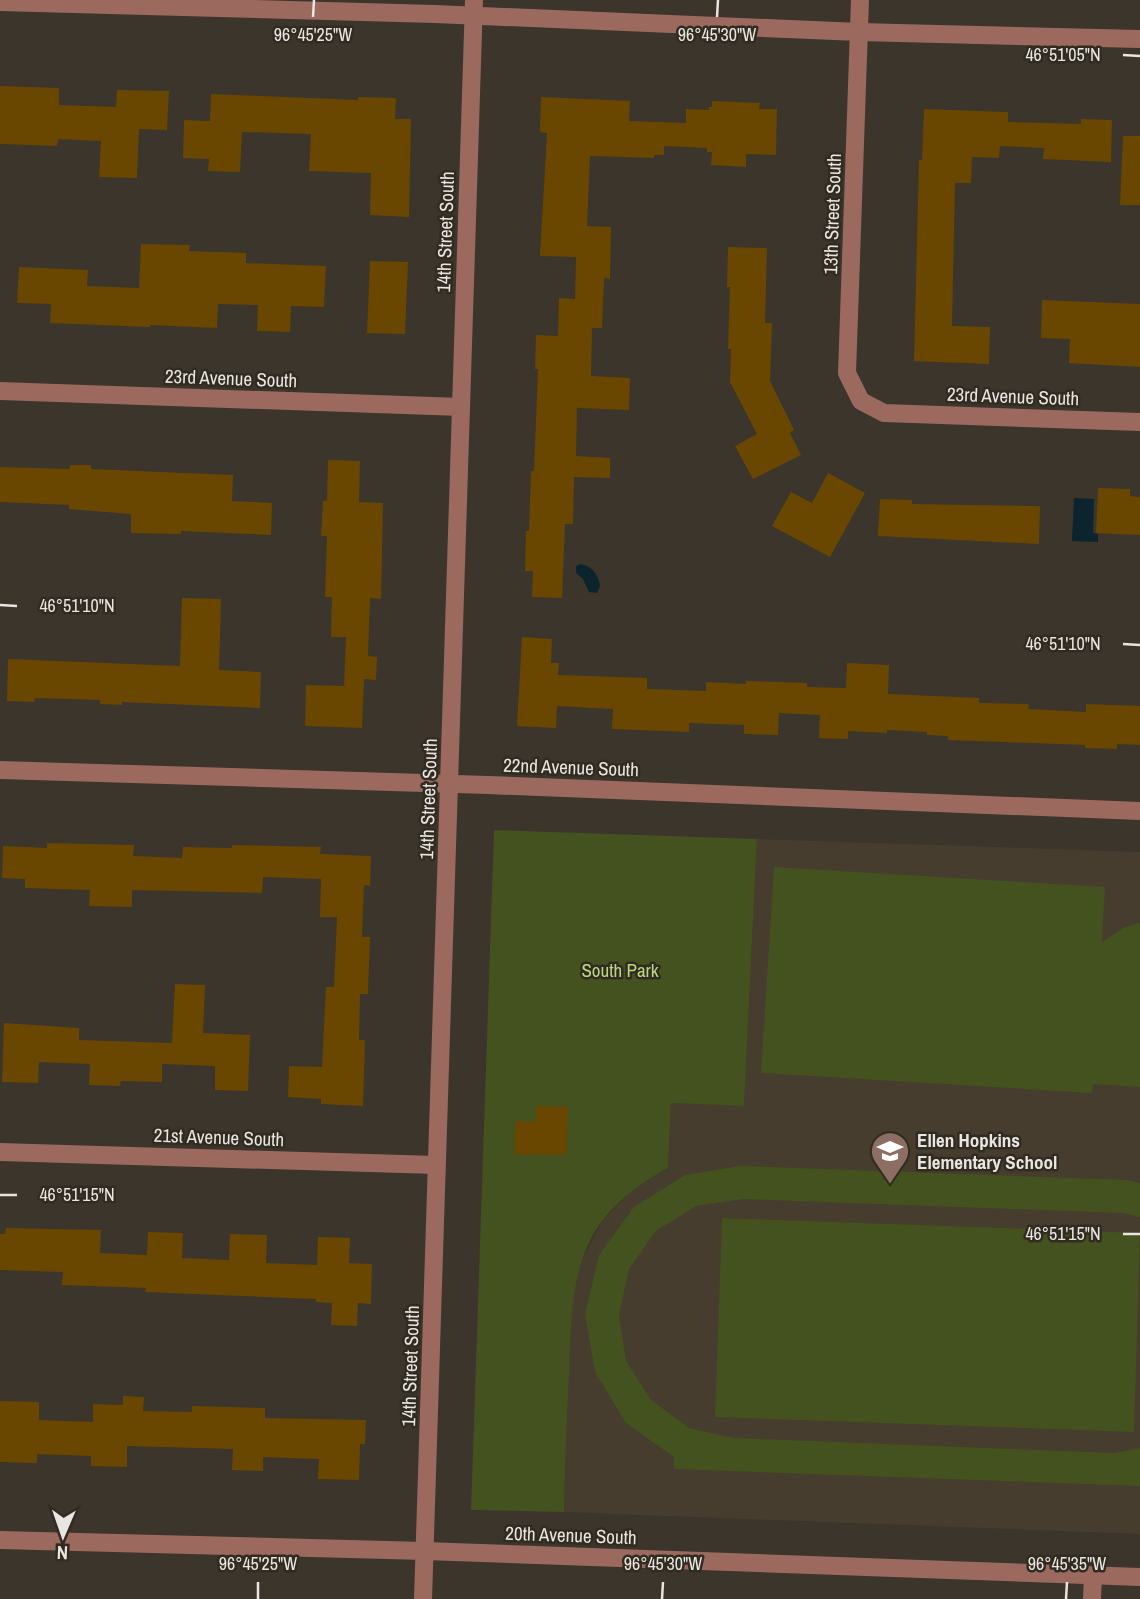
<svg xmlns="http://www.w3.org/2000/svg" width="1140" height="1599" font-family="'Archivo Narrow',sans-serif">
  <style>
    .built { fill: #463d2e }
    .green { fill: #43521f }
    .water { fill: #0b242d }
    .building { fill: #694700 }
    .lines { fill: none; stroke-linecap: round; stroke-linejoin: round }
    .minor { stroke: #9b695e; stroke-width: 18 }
    .ticks { fill: none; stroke: #e9e5e0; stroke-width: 2.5 }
    .labels { text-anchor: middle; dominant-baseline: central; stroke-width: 5; stroke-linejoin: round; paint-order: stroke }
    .street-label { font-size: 19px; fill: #e9e5e0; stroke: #312b22 }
    .park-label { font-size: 19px; fill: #bbd77e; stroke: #312b22 }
    .poi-label { font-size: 19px; font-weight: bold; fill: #e9e5e0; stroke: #312b22; text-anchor: start }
    .ticks-label { font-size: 18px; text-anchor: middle; fill: #e9e5e0; stroke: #312b22; stroke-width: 5; stroke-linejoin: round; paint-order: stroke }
  </style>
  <rect width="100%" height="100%" fill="#3b352c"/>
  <path class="built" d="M757,839L1140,852V1534L564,1512L571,1303L581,1261L602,1222L616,1206L631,1191L668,1168L671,1103L744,1105Z"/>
  <g class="green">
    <path d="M494,830L757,839L744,1106L671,1103L668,1168C574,1219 572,1277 569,1374C567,1420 565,1466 564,1512L471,1510Z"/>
    <path d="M774,867L1105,887L1102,942L1123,928L1140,923V1087L1093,1084L1092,1093L761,1073Z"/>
    <path d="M741,1166L1127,1180L1140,1183V1217L1123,1213L743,1199L696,1206L656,1231L629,1269L619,1315L626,1361L651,1400L689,1428L734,1438L1114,1453L1140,1448V1486L674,1469V1457L626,1423L595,1372L585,1314L599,1255L634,1207L685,1175Z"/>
    <path d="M722,1218L1140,1233L1134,1432L715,1417Z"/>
  </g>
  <g class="water">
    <path d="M1074,498L1094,499L1093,533L1098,534V542L1072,541Z"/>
    <path d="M580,564C591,565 599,575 600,586L597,593L589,592L583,579L576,573V566Z"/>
  </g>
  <g class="building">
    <path d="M0,86L59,88V105L116,107L117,90L169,91L167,130L139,129L137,178L99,177L101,141L58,139L57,146L0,144Z"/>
    <path d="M211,94L358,100V97L396,98L395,119H411L409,217L370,215L371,173L309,171L311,134L242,132L240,172L208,171L209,159L183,158L184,120L210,121Z"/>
    <path d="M541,97L630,101L629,121L686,123V109L709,110V107H712V101L760,103L759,109H777L776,155L746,154V167L711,165L712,152H707V148L664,146V155H654V158L590,156L587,226L611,227L610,279L604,278L602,328H592L591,376L630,378L629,410L577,408L576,456L610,458V478L574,477L573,524H565L562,598L532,597L533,571H525L526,531H529L531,471H534L538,369H535L536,335L558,336L559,298L575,299L576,257L540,256L547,133L540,132Z"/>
    <path d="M924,109L1008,112V122L1081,124V119L1112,120L1111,162L1043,159L1044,148L1000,146L999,158L972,157L971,183H955L952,326L990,327L989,364L914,361L919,160H922Z"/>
    <path d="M1123,136H1140V205H1120Z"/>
    <path d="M141,244L190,245L189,251L246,253V263L326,266L324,307L291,306L290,332L257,331L258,305L218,304L217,328L150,325V327L50,323L51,304L17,303L19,267L88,270L87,286L139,288Z"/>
    <path d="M728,247L767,248L765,323H772L770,381L794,430L790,433L801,455L753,479L735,446L757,434L730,382L731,349H728L730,287H727Z"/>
    <path d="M370,261L408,262L405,334L367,333Z"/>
    <path d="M1042,300L1140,304V367L1069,363L1070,339L1041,338Z"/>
    <path d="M328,460L360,461L359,502L383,503L381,599L370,598L368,656L377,657L376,680L364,679L362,728L305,726L306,685L344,686L346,637H331L332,597H325L327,536H321L323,501H327Z"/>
    <path d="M70,465H91V469L233,475L232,501L272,503L271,535L181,531V534L131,533V514L69,509V505L0,502V467L70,469Z"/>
    <path d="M828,473L865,493L830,557L772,526L791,492L812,503Z"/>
    <path d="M1098,488L1130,489V496L1140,497V535L1096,533Z"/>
    <path d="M880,499L912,500V504L1040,506L1039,544L878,536Z"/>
    <path d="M182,598L221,599L219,670L261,672L260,708L122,702V705L100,704V700L35,698L34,702L7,701L8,659L180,666Z"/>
    <path d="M522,637L552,639L551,663H559L558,675L647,678V689L706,691V682L746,684V681L807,683V687L846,688L847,663L889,665L888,694L979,698V703L1029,704L1028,709L1086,712V704L1140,706V745L1117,744V749L1085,748V745L948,740V736L927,735V732L887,730V733L848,731V739L819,738L820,715L779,713L778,735L744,734V725L689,723V732L612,729L613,709L557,706L556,728L517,726Z"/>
    <path d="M47,843L134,845L133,856L182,858L183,847L232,848V845L321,847L320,854L371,856L370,886L364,885L362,937H370L368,994H360L359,1040H365L363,1106L321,1104V1099L288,1097L289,1066L322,1067L326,987H334L337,917H320L321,879L263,877L262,893L132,890V907L89,906L90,890L25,888V879L2,878L3,846L47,848Z"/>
    <path d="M175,984L205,985L203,1033L250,1035L248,1091L215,1090V1066L162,1064V1082L121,1081L120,1086L89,1085L90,1064L39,1062L38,1083L2,1082L4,1023L79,1028V1040L172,1043Z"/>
    <path d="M536,1106L568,1107L566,1155L514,1154L516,1121L536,1122Z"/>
    <path d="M6,1228L101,1230L100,1253L147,1255L148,1232L183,1233L182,1258L229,1260L230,1234L267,1235L266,1263L317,1265L318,1237L350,1238L349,1263L372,1264L371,1304L358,1303L357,1326L331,1325L332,1303L316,1302V1299L145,1292L146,1288L62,1285L63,1272L0,1270V1234H5Z"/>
    <path d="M123,1396L144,1397L143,1411L192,1412V1406L265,1408V1418L366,1420L365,1444H360L359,1480L318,1479L319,1459L263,1457V1471L232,1470L233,1449L127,1446V1467L91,1466V1456L37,1454V1463L0,1462V1401L39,1402V1420L93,1422V1404L123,1405Z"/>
  </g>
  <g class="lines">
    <g class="minor">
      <path d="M860,0L847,373L861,401L884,413L1140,422"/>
      <path d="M0,2L435,14L859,32L1140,39"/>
      <path d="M0,391L461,407"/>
      <path d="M0,770L488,785L1140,811"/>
      <path d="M0,1152L436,1165"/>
      <path d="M0,1540L425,1551L1140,1577"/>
      <path d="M423,1599L474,0"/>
      <path d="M1092,1599L1093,1576"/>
    </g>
  </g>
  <path class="ticks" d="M313,17L314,0M717,17L718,0M1123,55L1140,56M0,605L17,606M1123,644L1140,645M0,1195H17M1123,1234H1140M258,1599V1582M662,1599L663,1582M1066,1599L1067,1582"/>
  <defs>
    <g id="school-pin" transform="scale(2.0125)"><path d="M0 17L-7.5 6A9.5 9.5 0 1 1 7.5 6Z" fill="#8d6e63" stroke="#312b22"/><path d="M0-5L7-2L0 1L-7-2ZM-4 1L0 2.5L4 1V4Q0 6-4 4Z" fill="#fff"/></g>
  </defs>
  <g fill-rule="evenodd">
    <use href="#school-pin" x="890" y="1151"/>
  </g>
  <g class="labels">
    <g class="street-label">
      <text transform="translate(832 214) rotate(-88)">13th Street South</text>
      <text transform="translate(445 232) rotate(-88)">14th Street South</text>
      <text transform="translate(231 378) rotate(2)">23rd Avenue South</text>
      <text transform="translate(1013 396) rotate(2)">23rd Avenue South</text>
      <text transform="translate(571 767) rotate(2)">22nd Avenue South</text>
      <text transform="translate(428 799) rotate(-88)">14th Street South</text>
      <text transform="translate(219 1137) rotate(2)">21st Avenue South</text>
      <text transform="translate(410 1366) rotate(-88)">14th Street South</text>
      <text transform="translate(571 1535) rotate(2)">20th Avenue South</text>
    </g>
    <g class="park-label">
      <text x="620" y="970">South Park</text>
    </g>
    <g class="poi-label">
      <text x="917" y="1140">Ellen Hopkins<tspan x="917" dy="22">Elementary School</tspan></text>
    </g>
  </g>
  <g class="ticks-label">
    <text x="313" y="41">96°45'25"W</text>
    <text x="717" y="41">96°45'30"W</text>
    <text x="1063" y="61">46°51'05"N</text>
    <text x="77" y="612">46°51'10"N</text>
    <text x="1063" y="650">46°51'10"N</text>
    <text x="77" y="1201">46°51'15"N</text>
    <text x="1063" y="1240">46°51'15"N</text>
    <text x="258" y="1570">96°45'25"W</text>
    <text x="663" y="1570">96°45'30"W</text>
    <text x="1067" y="1570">96°45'35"W</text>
  </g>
  <g transform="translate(63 1536) rotate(182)" stroke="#312b22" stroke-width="5" paint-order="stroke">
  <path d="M0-5L12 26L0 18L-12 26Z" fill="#e9e5e0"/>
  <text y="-10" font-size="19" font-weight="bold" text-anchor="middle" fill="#e9e5e0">N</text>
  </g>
</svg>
